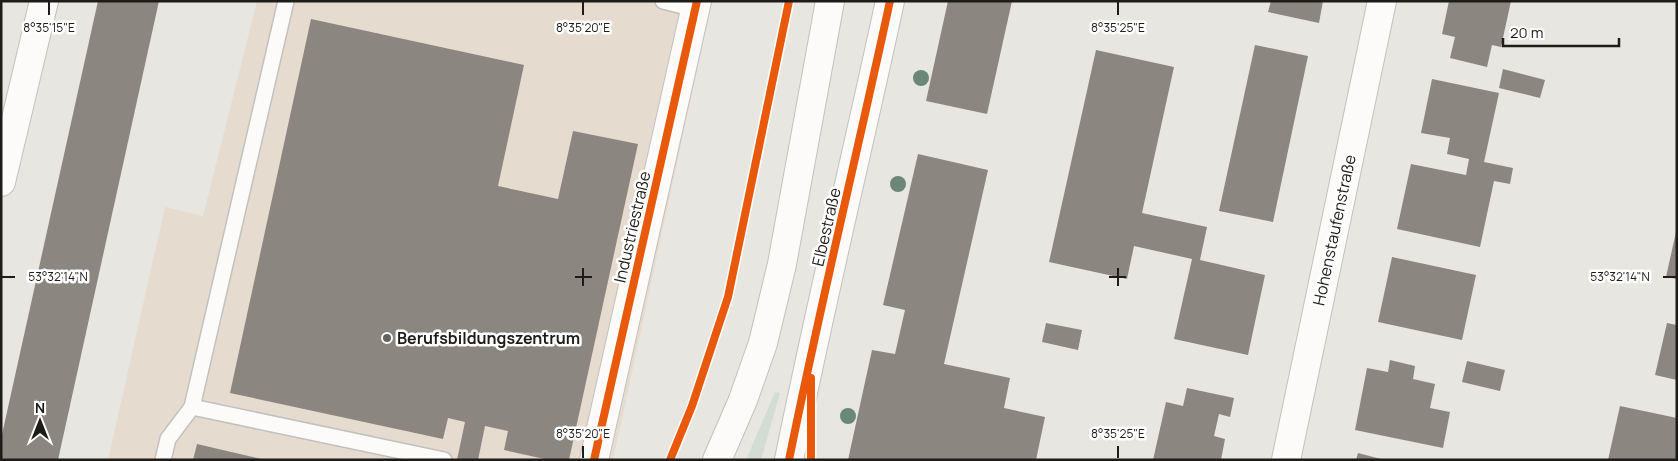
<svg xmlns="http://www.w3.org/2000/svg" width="1678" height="461" font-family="Manrope,sans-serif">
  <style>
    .commercial { fill: #e6dbcf }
    .grass { fill: #d3ddd3 }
    .building { fill: #8c8681 }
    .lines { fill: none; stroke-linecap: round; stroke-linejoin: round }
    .service-casing { stroke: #c3c1bd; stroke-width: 18 }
    .minor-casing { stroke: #c3c1bd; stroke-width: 30 }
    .primary-casing { stroke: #c3c1bd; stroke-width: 30 }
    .path { stroke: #d1d0ce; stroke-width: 3; stroke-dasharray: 4 2.5; stroke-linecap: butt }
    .service { stroke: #fcfbfa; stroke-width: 15 }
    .minor { stroke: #fcfbfa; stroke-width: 28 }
    .primary { stroke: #fcfbfa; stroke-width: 28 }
    .cycleway-casing { stroke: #fff; stroke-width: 11 }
    .cycleway { stroke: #e8590c; stroke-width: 8 }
    .tree { fill: #6b8776 }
    .ticks { fill: none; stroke: #1e1c19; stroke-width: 2 }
    .poi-dot { fill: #65635f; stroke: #fff; stroke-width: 2 }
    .labels { text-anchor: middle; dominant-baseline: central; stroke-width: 5; stroke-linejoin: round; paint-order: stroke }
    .street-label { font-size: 16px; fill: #1e1c19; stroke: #fff }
    .poi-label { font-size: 16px; font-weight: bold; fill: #1e1c19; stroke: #fff; text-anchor: start }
    .ticks-label { font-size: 12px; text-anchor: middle; fill: #1e1c19; stroke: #fff; stroke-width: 5; stroke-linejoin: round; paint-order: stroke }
  </style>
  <rect width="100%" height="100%" fill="#e8e6e0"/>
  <path class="commercial" d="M257,1H712L613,460H108L165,207L203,216Z"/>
  <path class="grass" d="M775,392L780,393L761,460H746Z"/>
  <g class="building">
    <path d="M98,1H159L58,460H1V439Z"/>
    <path d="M948,1H1012L987,114L926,101Z"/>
    <path d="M1271,1H1323L1319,23L1268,12Z"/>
    <path d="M1449,1H1511L1501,47L1492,45L1487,67L1450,58L1455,37L1442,34Z"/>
    <path d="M311,19L524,65L498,186L558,199L573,131L638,144L569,460H549L504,450L508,431L485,426L478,460H457L465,422L448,418L443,439L230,393Z"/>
    <path d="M1255,45L1308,56L1273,222L1219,211Z"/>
    <path d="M1096,50L1174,67L1142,213L1207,227L1200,260L1265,275L1248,355L1174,339L1192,259L1134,246L1127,279L1049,262Z"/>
    <path d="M1503,69L1545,80L1540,98L1499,88Z"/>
    <path d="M1432,79L1499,93L1484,162L1513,168L1510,184L1494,181L1480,247L1397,229L1411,164L1466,175L1469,159L1447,154L1450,138L1421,133Z"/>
    <path d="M918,154L988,170L944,364L1010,378L1004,408L1045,417L1036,460H848L872,350L895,354L905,310L883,305Z"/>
    <path d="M1676,232H1677V279L1666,277Z"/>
    <path d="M1392,257L1476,275L1462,340L1378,322Z"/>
    <path d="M1046,323L1082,330L1078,350L1042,342Z"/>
    <path d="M1667,323L1677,325V380L1655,375Z"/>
    <path d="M1390,360L1415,366L1413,379L1435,384L1430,408L1450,412L1443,448L1355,430L1367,368L1388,372Z"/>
    <path d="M1467,361L1505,370L1500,391L1462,382Z"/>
    <path d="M1187,388L1234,398L1230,417L1219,414L1214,436L1225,439L1221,460H1153L1166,402L1183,406Z"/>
    <path d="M1620,406L1677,418V460H1608Z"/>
    <path d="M197,444L261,459V460H193Z"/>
    <path d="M1358,453L1381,459V460H1356Z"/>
  </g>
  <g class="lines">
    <g class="service-casing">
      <g id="service">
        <path d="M663,1L695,9"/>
        <path d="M192,407L444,460"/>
        <path d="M163,460L168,439L192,407L286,1"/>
      </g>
    </g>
    <g class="minor-casing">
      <g id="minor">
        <path d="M1,182L44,1"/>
        <path d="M594,460L697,1"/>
        <path d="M1286,460L1382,1"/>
      </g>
    </g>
    <g class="primary-casing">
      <g id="primary">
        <path d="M717,460L743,400L763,343L782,264L830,1"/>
        <path d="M789,460C820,306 857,154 890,1"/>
      </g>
    </g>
    <path class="path" d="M670,460L692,406L728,297L789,1"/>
    <use href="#service" class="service"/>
    <use href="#minor" class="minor"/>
    <use href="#primary" class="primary"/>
    <g class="cycleway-casing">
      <g id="cycleway">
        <path d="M811,378V460"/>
        <path d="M594,460L697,1"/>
        <path d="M670,460L692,406L728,297L789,1"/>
        <path d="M789,460C820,306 857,154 890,1"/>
      </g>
    </g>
    <use href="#cycleway" class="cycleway"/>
  </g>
  <g class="tree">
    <circle cx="921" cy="78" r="8"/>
    <circle cx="898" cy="184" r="8"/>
    <circle cx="848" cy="416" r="8"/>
  </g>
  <path class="ticks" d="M49,2V15M583,2V15M1118,2V15M583,268V286M1118,268V286M2,277H15M575,277H592M1109,277H1126M1663,277H1676M583,446V458M1118,446V458"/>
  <circle class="poi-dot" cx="387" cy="338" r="5"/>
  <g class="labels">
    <g class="street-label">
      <text transform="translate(632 227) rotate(-77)">Industriestraße</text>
      <text transform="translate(826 227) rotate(-77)">Elbestraße</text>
      <text transform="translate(1334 230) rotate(-78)">Hohenstaufenstraße</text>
    </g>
    <g class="poi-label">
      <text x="397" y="338">Berufsbildungszentrum</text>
    </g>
  </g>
  <g class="ticks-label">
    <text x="49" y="32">8°35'15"E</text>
    <text x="583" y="32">8°35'20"E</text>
    <text x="1118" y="32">8°35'25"E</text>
    <text x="58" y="281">53°32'14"N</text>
    <text x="1620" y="281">53°32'14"N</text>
    <text x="583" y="438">8°35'20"E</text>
    <text x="1118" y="438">8°35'25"E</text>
  </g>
  <rect width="1678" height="461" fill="none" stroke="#1e1c19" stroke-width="5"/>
  <g transform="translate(40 421)" stroke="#ffffff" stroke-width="4" paint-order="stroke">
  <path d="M0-4L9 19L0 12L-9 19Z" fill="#1e1c19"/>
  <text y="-8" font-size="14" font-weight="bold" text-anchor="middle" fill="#1e1c19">N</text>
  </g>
  <path d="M1503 38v8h116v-8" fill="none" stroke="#1e1c19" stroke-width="2.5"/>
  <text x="1510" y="38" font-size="15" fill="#1e1c19" stroke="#ffffff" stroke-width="4" paint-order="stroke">20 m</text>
</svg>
